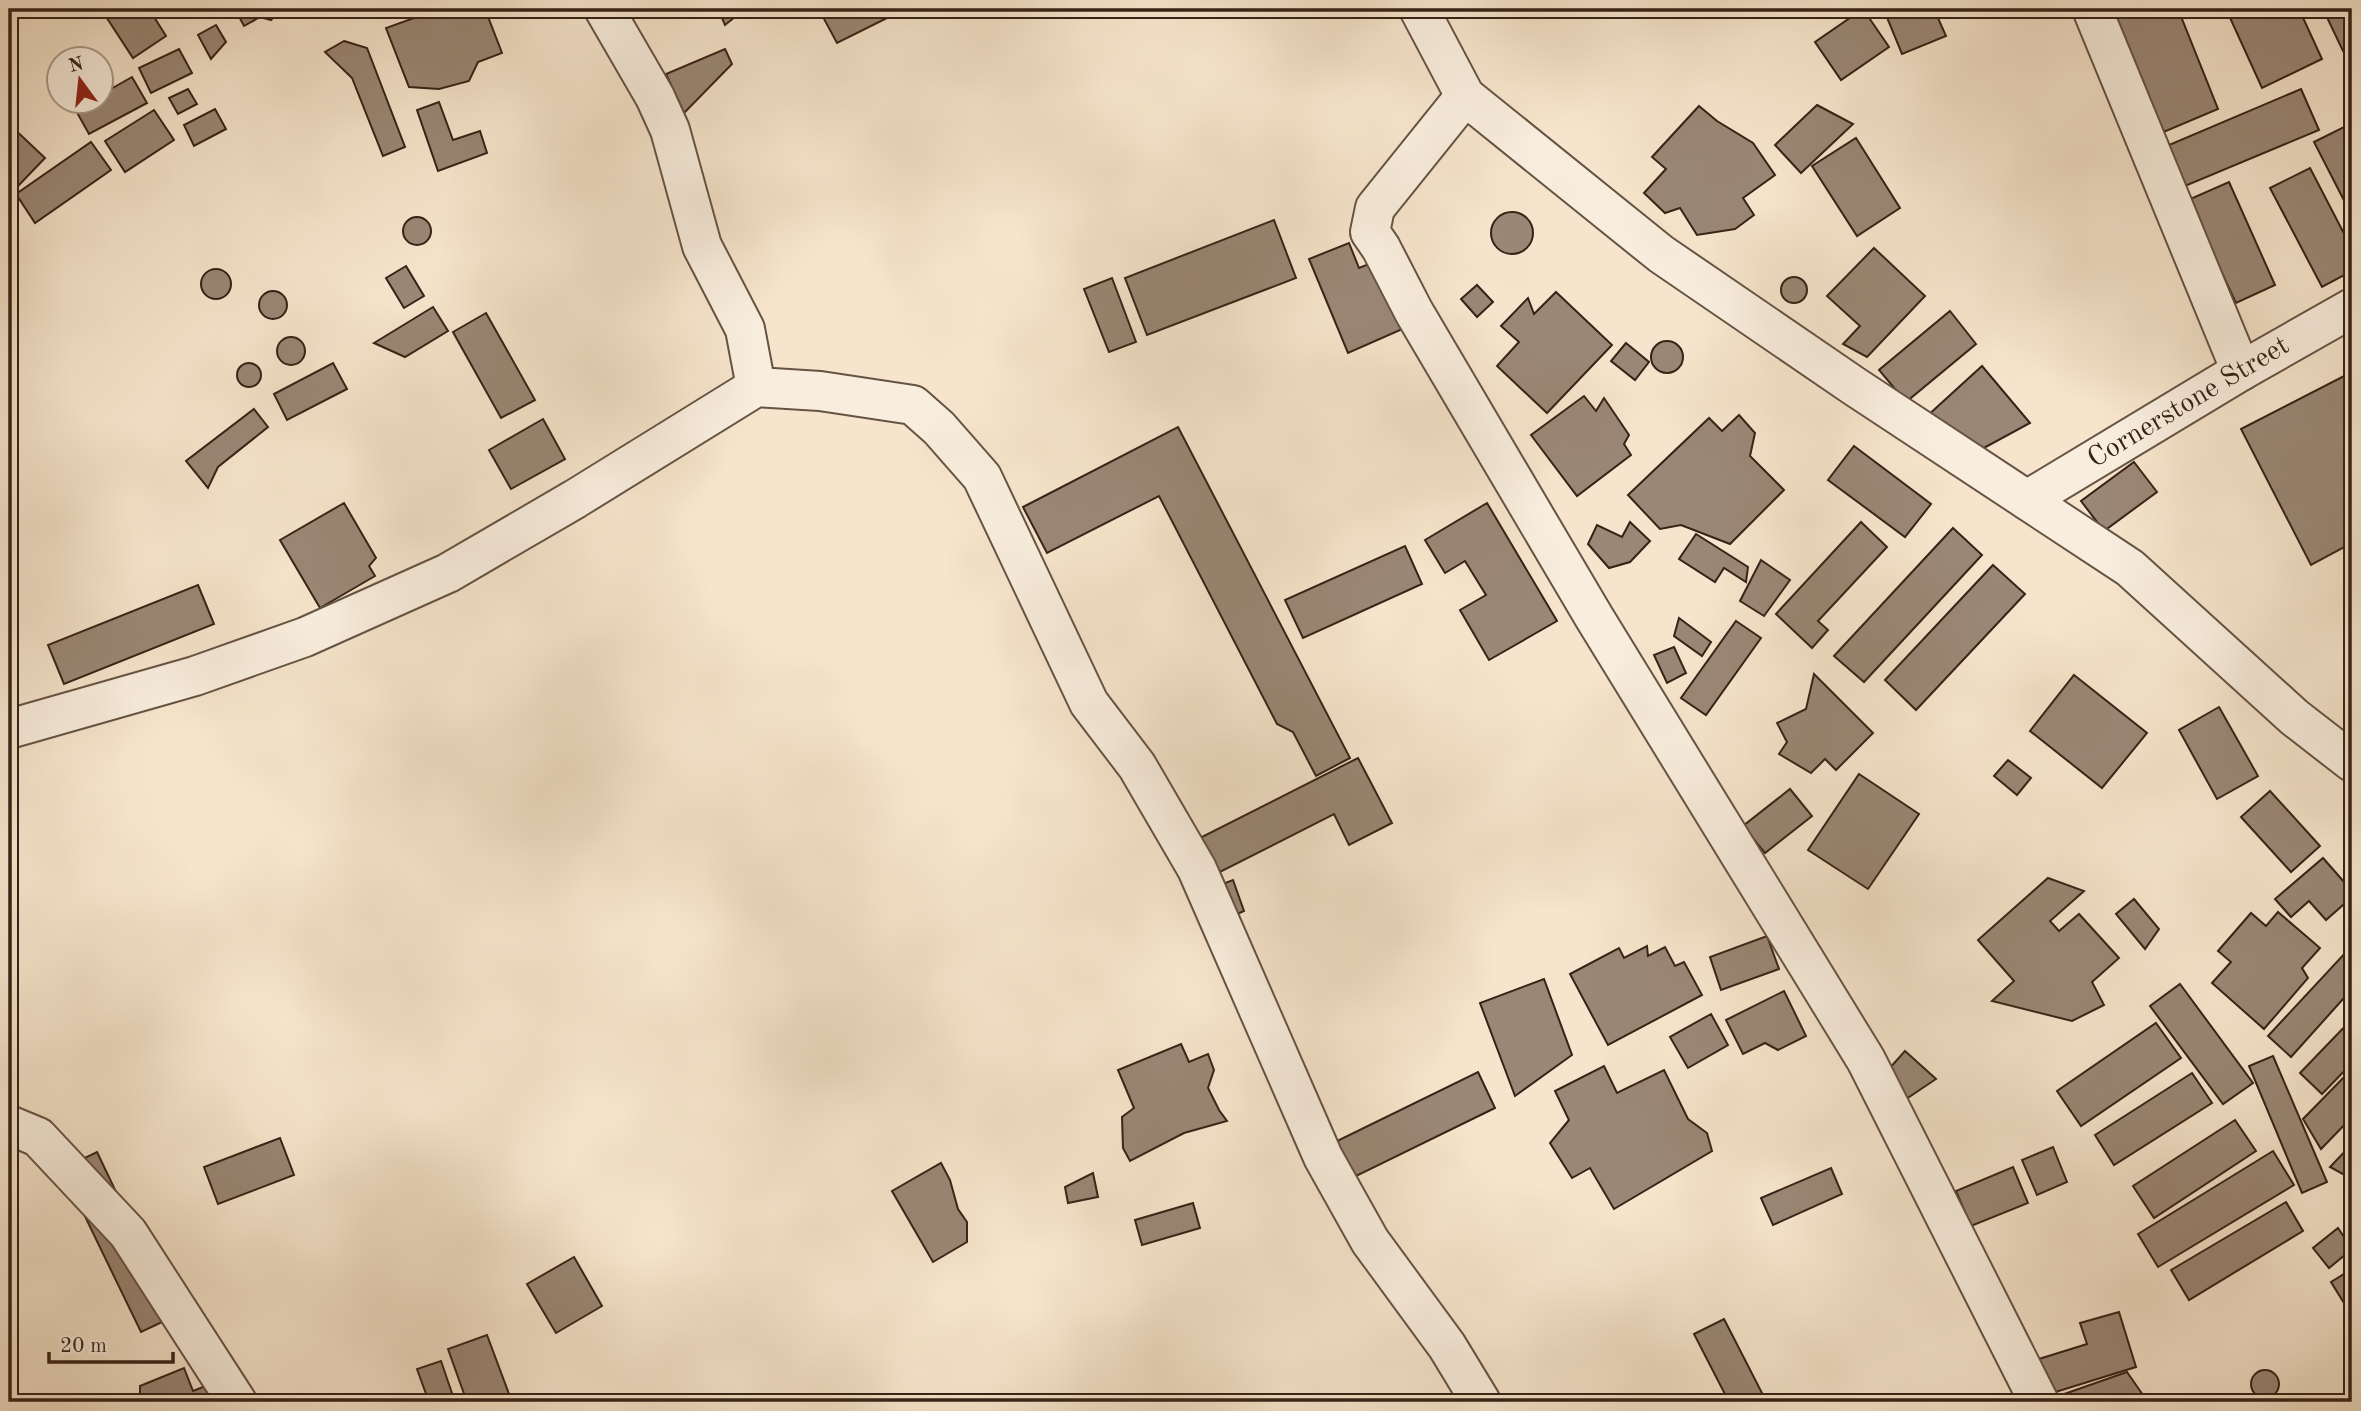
<svg xmlns="http://www.w3.org/2000/svg" width="2361" height="1411" font-family="'Old Standard TT',serif">
  <style>
    .building { fill: #9a8775; stroke: #362217; stroke-width: 2 }
    .lines { fill: none; stroke-linecap: round; stroke-linejoin: round }
    .minor-casing { stroke: #665344; stroke-width: 42 }
    .minor { stroke: #f9eede; stroke-width: 38 }
    .labels { text-anchor: middle; dominant-baseline: central; stroke-width: 5; stroke-linejoin: round; paint-order: stroke }
    .street-label { font-size: 28px; fill: #362217; stroke: #f9eede }
  </style>
  <rect width="100%" height="100%" fill="#f6e5cc"/>
  <filter id="stains"><feTurbulence type="fractalNoise" baseFrequency=".00286" numOctaves="4"/><feColorMatrix values="0 0 0 0 .2 0 0 0 0 .09 0 0 0 0 .02 0 0 0 .5 -.17"/></filter>
  <radialGradient id="worn" r=".72"><stop offset=".6" stop-color="#630" stop-opacity="0"/><stop offset="1" stop-color="#630" stop-opacity=".3"/></radialGradient>
  <g class="building">
    <path d="M101,9H149L166,36L133,58Z"/>
    <path d="M235,9H281L271,20L260,17L244,26Z"/>
    <path d="M439,9H485L502,53L478,62L469,81L439,89L409,87L386,28Z"/>
    <path d="M718,9H745L725,25Z"/>
    <path d="M839,9H905L837,43L823,17Z"/>
    <path d="M1863,9L1889,47L1841,80L1815,42Z"/>
    <path d="M1901,9H1934L1946,36L1902,54L1886,15Z"/>
    <path d="M2109,9H2178L2218,109L2159,134Z"/>
    <path d="M2226,9H2299L2322,59L2262,88Z"/>
    <path d="M2323,9H2352V47L2343,51Z"/>
    <path d="M216,25L226,42L211,59L198,35Z"/>
    <path d="M344,41L367,48L405,147L383,156L352,78L325,52Z"/>
    <path d="M179,49L192,73L151,93L139,68Z"/>
    <path d="M725,49L732,64L684,113L666,74Z"/>
    <path d="M132,77L147,103L89,134L75,109L88,102H102V94Z"/>
    <path d="M188,89L197,104L178,114L169,98Z"/>
    <path d="M2301,89L2319,130L2185,186L2169,145Z"/>
    <path d="M439,102L453,140L480,131L487,153L438,171L417,110Z"/>
    <path d="M1817,105L1853,124L1801,173L1775,145Z"/>
    <path d="M1699,106L1717,121L1753,143L1775,175L1743,198L1754,215L1735,229L1697,235L1680,208L1665,213L1644,193L1666,169L1652,157Z"/>
    <path d="M215,109L226,129L194,146L184,125Z"/>
    <path d="M154,110L174,140L125,172L105,141Z"/>
    <path d="M2352,123V216L2314,142Z"/>
    <path d="M9,124L45,158L18,186L9,177Z"/>
    <path d="M1856,138L1900,208L1857,236L1812,166Z"/>
    <path d="M91,142L111,170L35,223L16,194Z"/>
    <path d="M2310,168L2352,249V271L2322,287L2270,188Z"/>
    <path d="M2229,182L2275,285L2236,303L2188,200Z"/>
    <circle cx="1512" cy="233" r="21"/>
    <circle cx="417" cy="231" r="14"/>
    <path d="M1274,220L1296,278L1147,335L1125,278Z"/>
    <path d="M1349,243L1359,268L1379,260L1407,327L1348,353L1309,259Z"/>
    <path d="M1874,248L1925,296L1867,357L1843,344L1860,326L1827,296Z"/>
    <path d="M406,266L424,296L404,308L386,278Z"/>
    <circle cx="216" cy="284" r="15"/>
    <circle cx="1794" cy="290" r="13"/>
    <path d="M1112,278L1136,342L1109,352L1084,289Z"/>
    <path d="M1477,285L1493,302L1477,317L1461,299Z"/>
    <circle cx="273" cy="305" r="14"/>
    <path d="M1556,292L1612,345L1547,413L1497,366L1519,342L1501,326L1528,298L1534,314Z"/>
    <path d="M433,307L448,331L405,357L374,343Z"/>
    <path d="M1950,311L1976,344L1906,402L1879,370Z"/>
    <path d="M486,313L535,400L501,418L453,332Z"/>
    <circle cx="291" cy="351" r="14"/>
    <circle cx="1667" cy="357" r="16"/>
    <path d="M1626,343L1649,362L1635,380L1611,361Z"/>
    <circle cx="249" cy="375" r="12"/>
    <path d="M333,363L347,389L287,420L274,394Z"/>
    <path d="M1982,366L2030,423L1971,455L1925,418Z"/>
    <path d="M2352,372V543L2311,565L2241,429Z"/>
    <path d="M1584,396L1596,411L1604,398L1629,435L1624,444L1631,455L1577,496L1531,435Z"/>
    <path d="M254,409L268,427L218,467L208,488L186,461Z"/>
    <path d="M1739,415L1755,433L1750,456L1784,490L1730,544L1681,525L1660,529L1628,495L1709,418L1722,431Z"/>
    <path d="M543,419L565,459L511,489L489,450Z"/>
    <path d="M1178,427L1350,758L1316,776L1293,732L1277,724L1159,496L1047,553L1023,507Z"/>
    <path d="M1854,446L1931,504L1905,537L1828,480Z"/>
    <path d="M2134,462L2157,492L2104,531L2081,501Z"/>
    <path d="M344,503L376,558L369,566L375,576L320,608L280,540Z"/>
    <path d="M1487,503L1557,621L1489,660L1460,610L1486,595L1465,561L1445,573L1425,540Z"/>
    <path d="M1630,522L1650,541L1630,562L1609,568L1588,544L1597,525L1622,537Z"/>
    <path d="M1861,522L1887,547L1818,621L1828,630L1812,648L1776,614Z"/>
    <path d="M1953,528L1982,555L1864,682L1834,656Z"/>
    <path d="M1696,534L1748,567L1746,582L1724,568L1715,582L1679,559Z"/>
    <path d="M1405,546L1422,584L1303,638L1285,600Z"/>
    <path d="M1761,560L1790,580L1764,616L1740,601Z"/>
    <path d="M1993,565L2025,594L1916,710L1885,680Z"/>
    <path d="M198,585L214,624L64,684L48,645Z"/>
    <path d="M1679,618L1711,642L1702,656L1674,636Z"/>
    <path d="M1736,621L1761,638L1706,715L1681,698Z"/>
    <path d="M1674,647L1686,673L1667,683L1654,655Z"/>
    <path d="M1814,674L1873,733L1836,770L1825,759L1811,773L1779,754L1787,742L1777,723L1806,709Z"/>
    <path d="M2074,675L2147,733L2102,788L2030,731Z"/>
    <path d="M2219,707L2258,776L2217,799L2179,730Z"/>
    <path d="M1358,758L1392,823L1349,845L1334,814L1220,872L1212,857L1206,859L1196,840Z"/>
    <path d="M2008,760L2031,778L2017,795L1994,776Z"/>
    <path d="M1859,774L1919,814L1868,889L1808,850Z"/>
    <path d="M1790,789L1812,816L1765,853L1743,826Z"/>
    <path d="M2270,791L2320,846L2291,872L2241,817Z"/>
    <path d="M2323,858L2352,891V897L2326,920L2309,901L2291,917L2275,899Z"/>
    <path d="M2048,878L2084,891L2050,921L2059,931L2079,914L2119,958L2092,982L2104,1005L2072,1021L1992,1001L2014,981L1978,940Z"/>
    <path d="M1233,880L1244,911L1229,918L1217,886Z"/>
    <path d="M2134,899L2159,929L2145,949L2116,914Z"/>
    <path d="M2278,912L2320,948L2302,968L2308,978L2264,1029L2212,983L2231,962L2218,951L2251,913L2266,926Z"/>
    <path d="M1767,936L1779,969L1721,990L1710,957Z"/>
    <path d="M1647,946L1648,956L1665,947L1675,966L1684,962L1702,995L1608,1045L1570,974L1619,948L1624,958Z"/>
    <path d="M2346,952L2352,957V989L2291,1057L2268,1036Z"/>
    <path d="M1544,979L1572,1055L1515,1096L1480,1003Z"/>
    <path d="M2180,984L2253,1083L2223,1104L2150,1006Z"/>
    <path d="M1784,991L1806,1036L1778,1050L1765,1043L1743,1054L1726,1020Z"/>
    <path d="M1711,1014L1728,1045L1688,1068L1670,1037Z"/>
    <path d="M2352,1019V1063L2322,1094L2300,1073Z"/>
    <path d="M2156,1023L2181,1058L2081,1126L2057,1091Z"/>
    <path d="M1181,1044L1189,1062L1208,1054L1214,1070L1208,1088L1219,1110L1227,1121L1184,1133L1130,1161L1123,1148L1122,1117L1134,1108L1118,1070Z"/>
    <path d="M1905,1051L1936,1079L1906,1099L1887,1071Z"/>
    <path d="M2273,1056L2327,1182L2302,1193L2249,1066Z"/>
    <path d="M1604,1066L1617,1093L1664,1070L1688,1119L1707,1133L1712,1151L1614,1209L1590,1168L1572,1178L1550,1143L1569,1120L1555,1091Z"/>
    <path d="M2352,1069V1117L2321,1149L2303,1119Z"/>
    <path d="M1478,1072L1495,1108L1348,1180L1331,1144Z"/>
    <path d="M2192,1073L2212,1103L2114,1165L2095,1135Z"/>
    <path d="M2235,1120L2256,1151L2154,1218L2133,1186Z"/>
    <path d="M280,1138L294,1175L218,1204L204,1167Z"/>
    <path d="M2352,1144V1179L2330,1167Z"/>
    <path d="M2053,1147L2067,1182L2037,1195L2022,1160Z"/>
    <path d="M2273,1151L2294,1185L2158,1267L2138,1234Z"/>
    <path d="M97,1152L175,1316L141,1332L62,1169Z"/>
    <path d="M941,1163L950,1180L958,1209L967,1222V1242L933,1262L892,1191Z"/>
    <path d="M2013,1167L2028,1203L1971,1226L1956,1191Z"/>
    <path d="M1831,1168L1842,1194L1773,1225L1761,1198Z"/>
    <path d="M1093,1173L1098,1197L1068,1203L1065,1187Z"/>
    <path d="M2286,1202L2303,1231L2189,1300L2171,1270Z"/>
    <path d="M1193,1203L1200,1228L1142,1245L1135,1220Z"/>
    <path d="M2338,1228L2352,1249L2329,1268L2313,1248Z"/>
    <path d="M574,1257L602,1306L556,1333L527,1284Z"/>
    <path d="M2352,1269V1316L2331,1282Z"/>
    <path d="M2119,1312L2136,1367L2049,1394L2039,1359L2087,1344L2080,1323Z"/>
    <path d="M1724,1319L1763,1395L1748,1402H1729L1694,1334Z"/>
    <path d="M487,1335L512,1402H467L448,1349Z"/>
    <path d="M441,1361L455,1402H429L417,1369Z"/>
    <path d="M184,1368L193,1391L213,1383L221,1402H140V1386Z"/>
    <circle cx="2265" cy="1384" r="14"/>
    <path d="M2127,1372L2143,1395L2140,1402H2047V1400Z"/>
  </g>
  <g class="lines">
    <g class="minor-casing">
      <g id="minor">
        <path d="M604,9L655,97L670,130L702,246L745,329L756,387"/>
        <path d="M1419,9L1465,96L1661,254L1854,386L2130,568L2294,717L2352,762"/>
        <path d="M2092,9L2241,371"/>
        <path d="M1465,96L1375,208L1370,232L1381,248L1414,312L1594,617L1866,1060L2039,1402"/>
        <path d="M2027,500L2241,371L2352,308"/>
        <path d="M9,729L195,676L305,637L448,573L575,499L756,387L820,391L913,405L939,428L982,477L1089,703L1137,766L1197,869L1323,1157L1370,1241L1447,1346L1481,1402"/>
        <path d="M9,1125L38,1137L128,1233L237,1402"/>
      </g>
    </g>
    <use href="#minor" class="minor"/>
  </g>
  <g class="labels">
    <g class="street-label">
      <text transform="translate(2189 403) rotate(-31)">Cornerstone Street</text>
    </g>
  </g>
  <rect width="2361" height="1411" fill="none" stroke="#f6e5cc" stroke-width="35"/>
  <rect x="10" y="10" width="2340" height="1390" fill="none" stroke="#362217" stroke-width="3.5"/>
  <rect x="18" y="18" width="2326" height="1376" fill="none" stroke="#362217" stroke-width="2"/>
  <g transform="translate(80 80) rotate(345)"><circle r="33" fill="#f9eede" stroke="#ab9c8e" stroke-width="2"/>
  <path d="M0-5L12 26L0 18L-12 26Z" fill="#8f2418"/>
  <text y="-10" font-size="19" font-weight="bold" text-anchor="middle" fill="#362217">N</text>
  </g>
  <path d="M49 1352v10h124v-10" fill="none" stroke="#362217" stroke-width="3.5"/>
  <text x="60" y="1352" font-size="21" fill="#362217" stroke="#f9eede" stroke-width="5" paint-order="stroke">20 m</text>
  <rect width="100%" height="100%" filter="url(#stains)"/>
  <rect width="100%" height="100%" fill="url(#worn)"/>
</svg>
